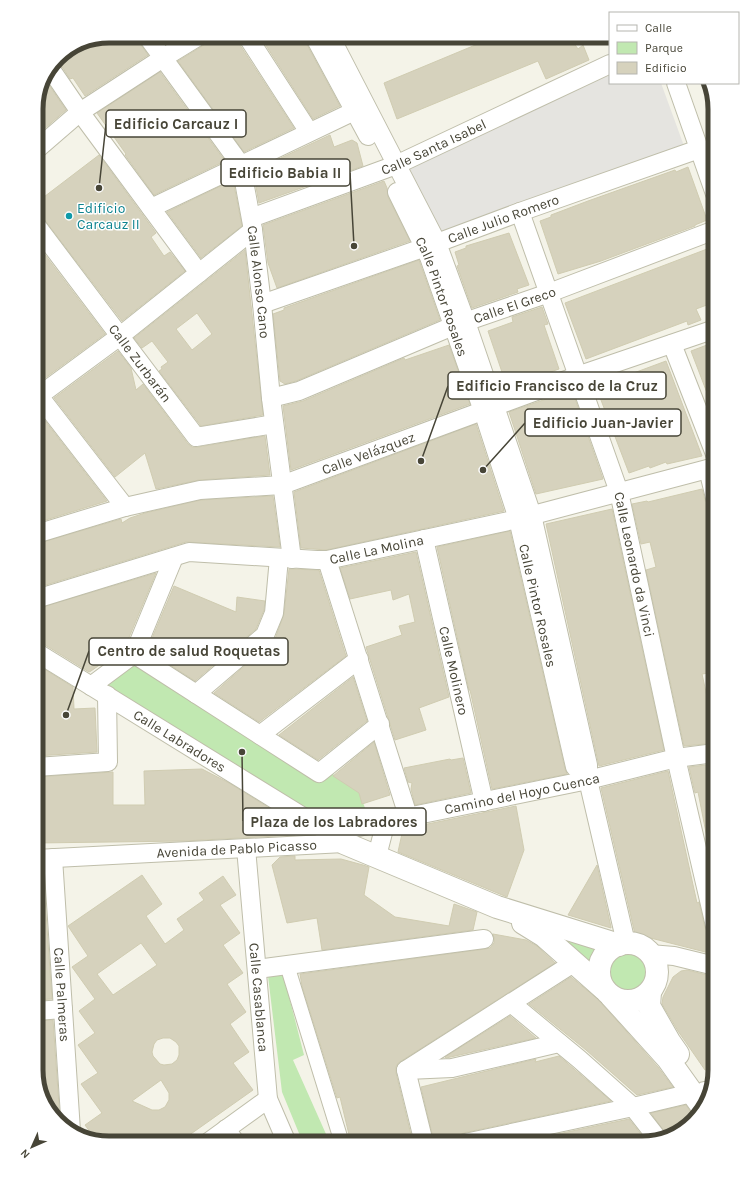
<svg xmlns="http://www.w3.org/2000/svg" width="751" height="1179" font-family="Karla,sans-serif">
  <style>
    .green { fill: #c1e8b1 }
    .parking { fill: #e5e4e0 }
    .building { fill: #d6d2bd; stroke: #d0ccb1; fill-rule: evenodd }
    .lines { fill: none; stroke-linecap: round; stroke-linejoin: round }
    .pedestrian-casing { stroke: #bfbeaa; stroke-width: 16 }
    .minor-casing { stroke: #bfbeaa; stroke-width: 20 }
    .tertiary-casing { stroke: #bfbeaa; stroke-width: 24 }
    .pedestrian { stroke: #fff; stroke-width: 14 }
    .minor { stroke: #fff; stroke-width: 18 }
    .tertiary { stroke: #fff; stroke-width: 22 }
    .culture-dot { fill: #0f9aa8; stroke: #fff; stroke-width: 1.5 }
    .labels { text-anchor: middle; dominant-baseline: central; stroke-width: 3; stroke-linejoin: round; paint-order: stroke }
    .street-label { font-size: 14px; fill: #474537; stroke: #fff }
    .culture-label { font-size: 14px; fill: #0d838f; stroke: #fff; text-anchor: start }
    .rim { fill: none; stroke: #474537; stroke-width: 5 }
    .leader { fill: none; stroke: #474537; stroke-width: 1.5 }
    .callout-dot { fill: #474537; stroke: #fff; stroke-width: 1.5 }
    .callout { fill: #fff; stroke: #474537; stroke-width: 1.5 }
    .callout-label { font-size: 15px; text-anchor: middle; font-weight: bold; fill: #474537 }
  </style>
  <rect width="100%" height="100%" fill="#f4f3e8"/>
  <g class="green">
    <path d="M134,654L324,768L359,792L371,824L329,833L91,686Z"/>
    <path d="M550,934L603,949C597,958 594,964 594,974Z"/>
    <path d="M628,948C662,957 657,997 624,997L603,976C604,956 611,954 628,948Z"/>
    <path d="M283,973L304,1055L293,1060L330,1143H303L282,1092L268,976Z"/>
  </g>
  <path class="parking" d="M610,53V83H661L684,146L442,234L398,154Z"/>
  <g class="building">
    <path d="M110,36H137L139,42L148,55L85,96L73,78L70,79L61,65L56,61L58,57L82,42Z"/>
    <path d="M160,36H179L166,44Z"/>
    <path d="M209,36H237L238,42L294,128L244,152L178,61L204,45L208,41Z"/>
    <path d="M260,36H304L305,41L340,106L313,119Z"/>
    <path d="M497,36H569L578,49L583,45L589,60L546,79L538,61L397,119L384,83Z"/>
    <path d="M160,72L225,161L154,195L125,155L126,154L97,113Z"/>
    <path d="M47,82L66,110L36,136V105Z"/>
    <path d="M330,135L334,147L352,140L357,143L363,166L259,203L253,171Z"/>
    <path d="M99,155L156,233L151,237L164,256L170,252L185,271L122,321L44,219L40,216L36,215V203Z"/>
    <path d="M688,167L707,220L695,225V226L601,261L558,274L540,221L551,217V215L588,201L675,170L676,172Z"/>
    <path d="M233,180L242,226L201,258L167,212Z"/>
    <path d="M384,181L387,188L388,197L410,241L277,288L268,263L263,225Z"/>
    <path d="M509,233L529,285L517,289L518,292L472,308L457,266L459,265L455,252L466,248V246Z"/>
    <path d="M36,243L105,334L41,381L36,375Z"/>
    <path d="M715,246V302L696,309L701,320L688,325L687,321L586,359L565,303Z"/>
    <path d="M245,250L263,415L201,426L159,371L162,369L161,367L168,362L152,341L142,348L134,338ZM197,313L212,334L192,350L176,329Z"/>
    <path d="M419,260L440,320L296,381L285,384L280,381L273,314L284,310V308Z"/>
    <path d="M542,307L548,324L544,325L559,369L533,378L534,381L503,392L498,377L503,375L488,331L513,322L512,317Z"/>
    <path d="M715,342V410L714,411L691,351Z"/>
    <path d="M449,345L470,404L291,470L283,406L303,401L404,358L405,360Z"/>
    <path d="M118,351L131,368L136,390L143,384L188,444L192,447H198L265,436L270,475L199,480L156,489L145,453L115,477L54,398Z"/>
    <path d="M666,361L702,456L667,464L666,462L650,468L649,466L629,473L596,387Z"/>
    <path d="M572,390L603,479L536,494L509,412Z"/>
    <path d="M36,409L107,501L36,523Z"/>
    <path d="M476,424L504,511L326,550L301,548L294,492Z"/>
    <path d="M702,489L705,500L708,505L715,537V672L702,674L715,733V743L684,746L646,570L656,567L650,542L641,544L632,504L647,501L648,502Z"/>
    <path d="M273,496L280,547L186,542L36,588V544L121,519L122,523L130,518L145,513L201,500Z"/>
    <path d="M612,509L664,750L599,766L546,524Z"/>
    <path d="M510,531L565,769L567,774L492,789L470,690H469L437,547Z"/>
    <path d="M416,552L449,697L419,708L426,730L395,740L366,647L402,635L399,626L415,622L409,594L393,600L391,590L350,599L340,568Z"/>
    <path d="M289,569L319,570L346,656L259,722L214,693L275,639L284,614Z"/>
    <path d="M156,573L125,647L91,671L89,672L42,643L36,642V609Z"/>
    <path d="M174,586L236,612L237,597L265,601L264,610L256,629L195,681L147,650Z"/>
    <path d="M41,667L73,687L74,709L95,708L97,752L36,756V668Z"/>
    <path d="M353,677L367,721L318,760L279,735Z"/>
    <path d="M374,742L390,795L362,804L359,793L333,776Z"/>
    <path d="M463,758L471,793L415,805L411,789L412,783L408,782L404,768L450,759L451,760Z"/>
    <path d="M715,764V848H709L698,792L695,793L689,767Z"/>
    <path d="M202,769L229,783L295,824V835L184,841L36,843V777L113,772V805H145L144,771Z"/>
    <path d="M668,771L697,903L699,902L705,928L709,934L713,954L635,934L601,788Z"/>
    <path d="M516,806L524,850L507,897L398,852L403,829Z"/>
    <path d="M295,856V860L341,859L363,865L369,867L364,895L395,917L449,926L454,904L477,912L473,930L322,950L317,918L287,923L272,865L280,857Z"/>
    <path d="M597,865L611,927V928L568,915Z"/>
    <path d="M43,871L52,999L36,1000V872Z"/>
    <path d="M142,875L162,904L146,916L165,944L184,930L177,919L204,900L199,893L223,876L236,895L220,905L240,933L223,945L243,973L227,984L246,1012L230,1024L249,1052L233,1063L253,1090L178,1143H105L96,1140L85,1125L102,1113L81,1084L98,1073L78,1045L95,1033L79,1011L95,999L72,967L88,956L68,926ZM141,943L157,965L113,995L97,974ZM163,1038H170L176,1042L179,1046V1055L177,1060L172,1064L164,1065L160,1064L153,1056L152,1052L154,1044L157,1040ZM161,1080L169,1093V1100L165,1107L159,1110H152L132,1101Z"/>
    <path d="M493,934L526,940L537,946L555,963L398,1063L396,1067V1073L413,1143H351L340,1097L337,1098L302,986L300,974L485,949L490,948L494,943V938Z"/>
    <path d="M687,970L715,977V1071L705,1070L678,1031L662,1004L663,997L673,977L681,971Z"/>
    <path d="M571,977L600,1001L602,1004L658,1067L673,1087L637,1095L586,1050L529,1004Z"/>
    <path d="M510,1016L536,1038L446,1058L445,1057Z"/>
    <path d="M53,1020L60,1120L44,1102L36,1070V1021Z"/>
    <path d="M559,1056L611,1101L463,1133L457,1137L434,1142L421,1087L536,1059L535,1062Z"/>
    <path d="M686,1105L694,1117L674,1135L668,1137L651,1113Z"/>
    <path d="M629,1119L647,1142L642,1143H515Z"/>
  </g>
  <g class="lines">
    <g class="pedestrian-casing">
      <path id="pedestrian" d="M287,965L342,1143"/>
    </g>
    <g class="minor-casing">
      <g id="minor">
        <path id="s1" d="M147,36L241,165L253,230L262,304L271,398L292,559"/>
        <path d="M247,36L309,132"/>
        <path d="M314,36L368,136"/>
        <path d="M330,36L437,243L466,322L532,515L588,765V780L626,943"/>
        <path d="M52,71L80,112L199,273"/>
        <path d="M676,83L715,194"/>
        <path d="M36,150L80,112L163,58L199,36"/>
        <path id="s2" d="M397,192L429,257L483,411L518,519L575,767L588,780"/>
        <path d="M151,208L365,106"/>
        <path id="s3" d="M520,212L619,492L676,758L715,926"/>
        <path id="s4" d="M251,218L396,165L610,64"/>
        <path id="s5" d="M36,225L196,437L274,424"/>
        <path id="s6" d="M262,304L437,243L520,212L699,149"/>
        <path d="M672,344L715,454"/>
        <path d="M36,392L125,507"/>
        <path d="M36,398L120,336L253,230"/>
        <path id="s7" d="M271,398L299,391L453,326L549,293L715,230"/>
        <path d="M708,469L715,498"/>
        <path id="s8" d="M36,534L125,507L200,490L282,485L577,376L715,329"/>
        <path id="s9" d="M424,539L484,802"/>
        <path d="M327,560L408,816"/>
        <path id="s10" d="M36,599L189,552L317,560H327L518,519L715,467"/>
        <path id="s11" d="M36,652L339,839"/>
        <path d="M134,654L174,557"/>
        <path d="M91,686L134,654L319,773L380,724"/>
        <path d="M196,694L265,635L274,613L279,558"/>
        <path d="M260,735L359,659"/>
        <path d="M36,767L108,762L107,695"/>
        <path id="s12" d="M329,833L588,780L676,758L715,753"/>
        <path id="s13" d="M246,848L268,1099L287,1143"/>
        <path d="M377,856L386,821"/>
        <path id="s14" d="M53,858L71,1131"/>
        <path id="s15" d="M36,859L344,843"/>
        <path d="M650,954L674,956L715,966"/>
        <path d="M257,969L484,939"/>
        <path d="M511,1003L579,1059L633,1107L658,1139"/>
        <path d="M36,1011L63,1009"/>
        <path d="M406,1070L575,962"/>
        <path d="M406,1070L424,1143"/>
        <path d="M407,1070L452,1068L559,1043"/>
        <path d="M704,1091H709"/>
        <path d="M226,1129L236,1143"/>
        <path d="M207,1143L268,1099"/>
        <path d="M465,1143L633,1107L692,1093"/>
      </g>
    </g>
    <g class="tertiary-casing">
      <g id="tertiary">
        <path d="M344,843L497,907L619,945"/>
        <path d="M523,923L544,936L604,989"/>
        <circle cx="628" cy="972" r="29"/>
        <path d="M650,992L649,1006L669,1041L678,1054"/>
        <path d="M611,996L668,1059L703,1108"/>
      </g>
    </g>
    <use href="#pedestrian" class="pedestrian"/>
    <use href="#minor" class="minor"/>
    <use href="#tertiary" class="tertiary"/>
  </g>
  <circle class="culture-dot" cx="69" cy="216" r="4"/>
  <g class="labels">
    <g class="street-label">
      <text stroke="none"><textPath href="#s4" startOffset="196">Calle Santa Isabel</textPath></text>
      <text stroke="none"><textPath href="#s6" startOffset="256">Calle Julio Romero</textPath></text>
      <text stroke="none"><textPath href="#s1" startOffset="278">Calle Alonso Cano</textPath></text>
      <text stroke="none"><textPath href="#s2" startOffset="114">Calle Pintor Rosales</textPath></text>
      <text stroke="none"><textPath href="#s7" startOffset="261">Calle El Greco</textPath></text>
      <text stroke="none"><textPath href="#s5" startOffset="173">Calle Zurbarán</textPath></text>
      <text stroke="none"><textPath href="#s8" startOffset="344">Calle Velázquez</textPath></text>
      <text stroke="none"><textPath href="#s10" startOffset="349">Calle La Molina</textPath></text>
      <text stroke="none"><textPath href="#s3" startOffset="371">Calle Leonardo da Vinci</textPath></text>
      <text stroke="none"><textPath href="#s2" startOffset="438">Calle Pintor Rosales</textPath></text>
      <text stroke="none"><textPath href="#s9" startOffset="135">Calle Molinero</textPath></text>
      <text stroke="none"><textPath href="#s11" startOffset="169">Calle Labradores</textPath></text>
      <text stroke="none"><textPath href="#s12" startOffset="197">Camino del Hoyo Cuenca</textPath></text>
      <text stroke="none"><textPath href="#s15" startOffset="201">Avenida de Pablo Picasso</textPath></text>
      <text stroke="none"><textPath href="#s14" startOffset="137">Calle Palmeras</textPath></text>
      <text stroke="none"><textPath href="#s13" startOffset="150">Calle Casablanca</textPath></text>
    </g>
    <g class="culture-label">
      <text x="77" y="208">Edificio<tspan x="77" dy="16">Carcauz II</tspan></text>
    </g>
  </g>
  <path d="M0 0H751V1179H0ZM109 43H642A66 66 0 0 1 708 109V1070A66 66 0 0 1 642 1136H109A66 66 0 0 1 43 1070V109A66 66 0 0 1 109 43Z" fill="#fff" fill-rule="evenodd"/>
  <path class="rim" d="M109 43H642A66 66 0 0 1 708 109V1070A66 66 0 0 1 642 1136H109A66 66 0 0 1 43 1070V109A66 66 0 0 1 109 43Z"/>
  <path class="leader" d="M99 188L106 124M354 246L350 173M421 461L448 386M483 470L525 423M66 715L89 651M242 752L243 821"/>
  <g class="callout-dot">
    <circle cx="99" cy="188" r="4"/>
    <circle cx="354" cy="246" r="4"/>
    <circle cx="421" cy="461" r="4"/>
    <circle cx="483" cy="470" r="4"/>
    <circle cx="66" cy="715" r="4"/>
    <circle cx="242" cy="752" r="4"/>
  </g>
  <g class="callout">
    <rect x="106" y="110" width="140" height="27" rx="4"/>
    <rect x="221" y="159" width="129" height="27" rx="4"/>
    <rect x="448" y="372" width="218" height="27" rx="4"/>
    <rect x="525" y="409" width="156" height="27" rx="4"/>
    <rect x="89" y="638" width="199" height="27" rx="4"/>
    <rect x="243" y="808" width="183" height="27" rx="4"/>
  </g>
  <g class="callout-label">
    <text x="176" y="129">Edificio Carcauz I</text>
    <text x="285" y="178">Edificio Babia II</text>
    <text x="557" y="391">Edificio Francisco de la Cruz</text>
    <text x="603" y="428">Edificio Juan-Javier</text>
    <text x="189" y="656">Centro de salud Roquetas</text>
    <text x="334" y="827">Plaza de los Labradores</text>
  </g>
  <rect x="609" y="12" width="130" height="72" fill="#ffffff" stroke="#b5b5af"/>
  <rect x="617" y="25" width="20" height="6" fill="#ffffff" stroke="#b5b5af"/>
  <text x="645" y="32" font-size="12" fill="#474537">Calle</text>
  <rect x="617" y="42" width="20" height="12" fill="#c1e8b1" stroke="#b5b5af"/>
  <text x="645" y="52" font-size="12" fill="#474537">Parque</text>
  <rect x="617" y="62" width="20" height="12" fill="#d6d2bd" stroke="#b5b5af"/>
  <text x="645" y="72" font-size="12" fill="#474537">Edificio</text>
  <g transform="translate(32 1147) rotate(225)" stroke="#ffffff" stroke-width="3" paint-order="stroke">
  <path d="M0-3L7 15L0 10L-7 15Z" fill="#474537"/>
  <text y="-6" font-size="11" font-weight="bold" text-anchor="middle" fill="#474537">N</text>
  </g>
</svg>
